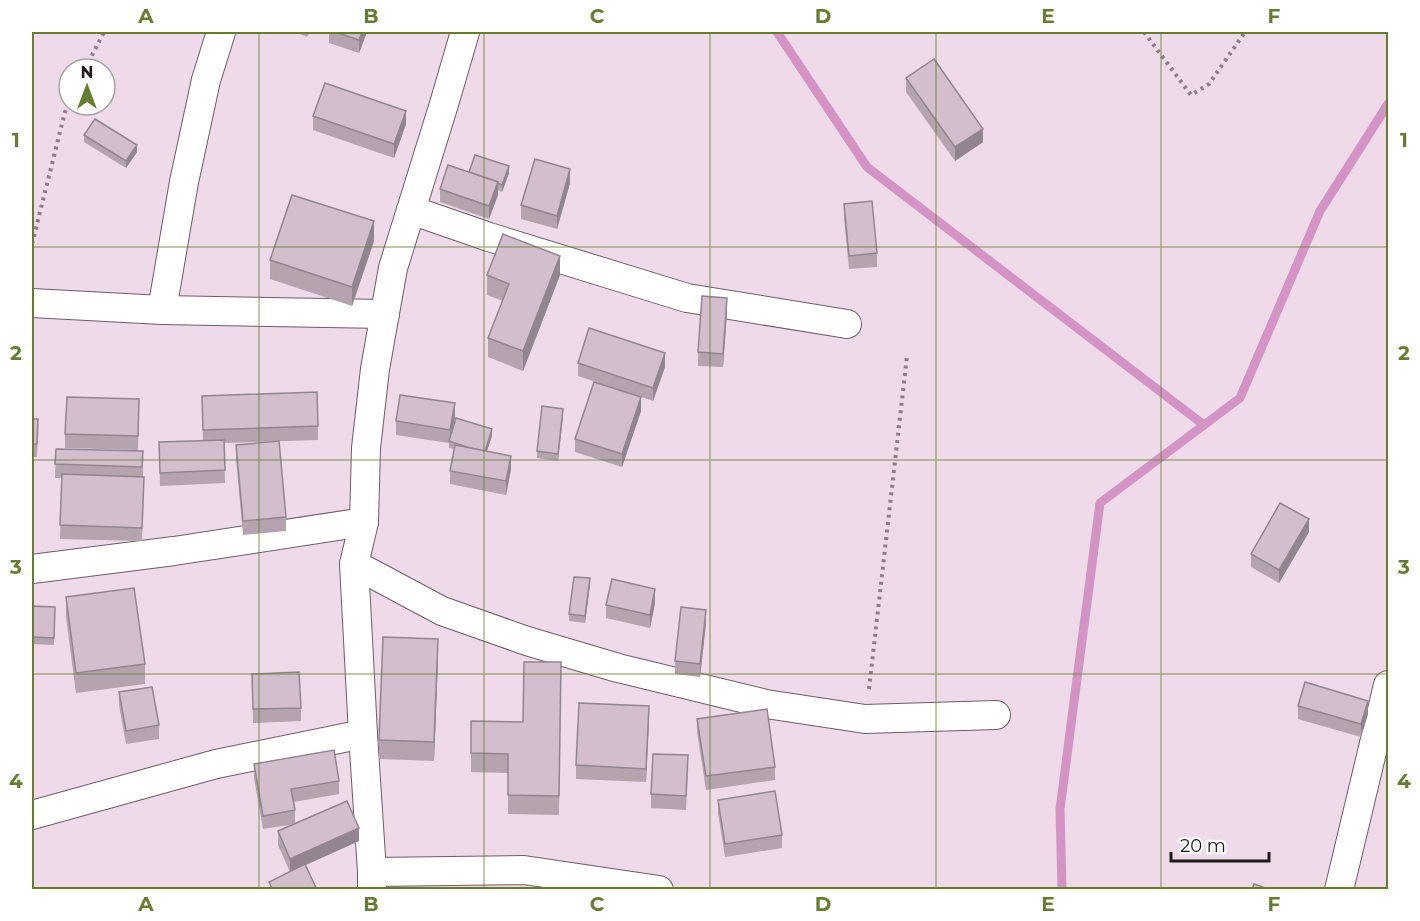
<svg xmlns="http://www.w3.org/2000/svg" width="1420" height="921" font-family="Montserrat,sans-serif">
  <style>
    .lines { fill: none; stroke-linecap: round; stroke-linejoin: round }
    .stream { stroke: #d493c5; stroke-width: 9 }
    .minor-casing { stroke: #6e5d69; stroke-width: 30 }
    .path { stroke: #8d7f89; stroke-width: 4; stroke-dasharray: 3 4.5; stroke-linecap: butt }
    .minor { stroke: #fff; stroke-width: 28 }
    .wall { fill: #b5a3b0 }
    .shaded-wall { fill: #938590 }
    .building { fill: #d2becd; stroke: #938590; stroke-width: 1.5 }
    .grid { fill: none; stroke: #657d30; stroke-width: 1.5; stroke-opacity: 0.55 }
    .neatline { fill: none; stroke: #657d30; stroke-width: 2 }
    .grid-label { font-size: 20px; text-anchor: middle; font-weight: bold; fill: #657d30 }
  </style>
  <rect width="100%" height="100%" fill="#eedae8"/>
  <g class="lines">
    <g class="stream">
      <path d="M777,32L867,167L1204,425"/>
      <path d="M1062,890L1060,809L1100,503L1240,398L1320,211L1388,104"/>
    </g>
    <g class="minor-casing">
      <g id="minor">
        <path d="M411,210L489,237L687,298L847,324"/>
        <path d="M32,303L162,310L385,314"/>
        <path d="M162,310L184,182L206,80L221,32"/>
        <path d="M354,564L442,611L527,641L618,668L766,704L865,719L996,715"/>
        <path d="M32,569L174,551L364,522"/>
        <path d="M32,815L216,764L363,734"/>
        <path d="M372,872L524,870L659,890"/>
        <path d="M372,890V872L363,734L354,564L364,522L366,448L375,369L393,268L444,104L465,32"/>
        <path d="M1339,890L1388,685"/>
      </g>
    </g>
    <g class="path">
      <path d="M1144,32L1191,95L1209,84L1245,32"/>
      <path d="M85,69L104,32"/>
      <path d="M32,244L65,112L69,103"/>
      <path d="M869,689L907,356"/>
    </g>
    <use href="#minor" class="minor"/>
  </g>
  <g class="wall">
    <path d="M295,32H310L307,37Z"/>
    <path d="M329,32H367L359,53L329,43Z"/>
    <path d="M906,78L983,142L955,161L906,92Z"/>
    <path d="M313,116L406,124L394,158L313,130Z"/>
    <path d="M84,135L137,152L126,168L84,142Z"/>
    <path d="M469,172L509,173L502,192L498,190V195L489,219L440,202V189Z"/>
    <path d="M570,183L557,229L521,219V205Z"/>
    <path d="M844,204L877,253V267L849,269L844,218Z"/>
    <path d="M374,241L352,306L270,279V260Z"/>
    <path d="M487,275H560L523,371L488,357V338L503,301L487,295Z"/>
    <path d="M727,311L723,367L698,366V352Z"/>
    <path d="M578,363L665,367L653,401L578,376Z"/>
    <path d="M202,396L318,426V440L224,443L225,483L160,486L159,442L203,441Z"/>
    <path d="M139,399L138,450L65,448V434Z"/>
    <path d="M641,411L622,467L575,452V439Z"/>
    <path d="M563,416L558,461L537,458V451Z"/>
    <path d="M455,417L453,429L492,436L487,451L511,469L506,495L450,484V471L454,449L449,448V443L396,435V421Z"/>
    <path d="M32,419L38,433L37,457H32Z"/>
    <path d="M236,445L286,517V531L243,535L236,459Z"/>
    <path d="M56,449L143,451V477L144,490L142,541L60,539L62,478H55Z"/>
    <path d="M1309,532L1279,583L1251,567V554Z"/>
    <path d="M590,585L585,623L569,621V614Z"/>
    <path d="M66,597L145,664V684L76,693L66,617Z"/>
    <path d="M655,603L650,628L606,618V605Z"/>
    <path d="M32,606L55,607L54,645L32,644Z"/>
    <path d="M706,623L700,677L675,674V661Z"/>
    <path d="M438,658L434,761L379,759V740Z"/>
    <path d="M561,662L559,815L508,814V773L471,772V721L523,722Z"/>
    <path d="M252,674L301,708V721L253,723Z"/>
    <path d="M119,692L159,725V739L126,744L119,705Z"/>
    <path d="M1298,706L1368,714L1361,737L1298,719Z"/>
    <path d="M649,719L646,782L576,779V765Z"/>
    <path d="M697,719L775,767V780L706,790L697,732Z"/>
    <path d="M254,764L339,781V794L294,802L295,810V824L359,841L290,872L278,845V831L295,824L263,829L254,778Z"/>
    <path d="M688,769L686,810L651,808V794Z"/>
    <path d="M1389,799V816H1388Z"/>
    <path d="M718,800L782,835V848L725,857L718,813Z"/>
  </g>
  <g class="shaded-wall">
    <path d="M362,32H367L359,53V40Z"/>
    <path d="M406,111V124L394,158V144Z"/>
    <path d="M983,129V142L955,161V147Z"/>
    <path d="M137,145V152L126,168V161Z"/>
    <path d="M509,166V173L502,192V185Z"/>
    <path d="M570,169V183L557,229V216Z"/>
    <path d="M498,182V195L489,219V206Z"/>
    <path d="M374,221V241L352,306V287Z"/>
    <path d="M560,256V275L523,371V351Z"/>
    <path d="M727,298V311L723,367V354Z"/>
    <path d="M665,353V367L653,401V388Z"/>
    <path d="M641,397V411L622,467V454Z"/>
    <path d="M455,403V417L450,443V430Z"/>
    <path d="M563,409V416L558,461V454Z"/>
    <path d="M492,429V436L484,459V452Z"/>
    <path d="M511,456V469L506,495V481Z"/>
    <path d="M1309,519V532L1279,583V570Z"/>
    <path d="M590,578V585L585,623V616Z"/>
    <path d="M655,589V603L650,628V615Z"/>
    <path d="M706,610V623L700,677V664Z"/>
    <path d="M438,639V658L434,761V742Z"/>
    <path d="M1368,701V714L1361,737V724Z"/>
    <path d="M649,706V719L646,782V769Z"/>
    <path d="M359,828V841L290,872V859Z"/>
  </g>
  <g class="building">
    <path d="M335,32H362L359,40Z"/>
    <path d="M934,59L983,129L955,147L906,78Z"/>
    <path d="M325,83L406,111L394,144L313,116Z"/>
    <path d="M95,119L137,145L126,161L84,135Z"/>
    <path d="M475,155L509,166L502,185L497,183L498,182L469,172Z"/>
    <path d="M535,159L570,169L557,216L521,205Z"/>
    <path d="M448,165L498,182L489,206L440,189Z"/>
    <path d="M292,195L374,221L352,287L270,260Z"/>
    <path d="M872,201L877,253L849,256L844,204Z"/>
    <path d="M503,234L560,256L523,351L488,338L509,284L487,275Z"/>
    <path d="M702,296L727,298L723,354L698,352Z"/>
    <path d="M589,328L665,353L653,388L578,363Z"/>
    <path d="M594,382L641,397L622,454L575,439Z"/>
    <path d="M317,392L318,426L203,430L202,396Z"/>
    <path d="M400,395L455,403L450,430L396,421Z"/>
    <path d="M67,397L139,399L138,436L65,434Z"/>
    <path d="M542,406L563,409L558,454L537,451Z"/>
    <path d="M456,418L492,429L485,451L470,448L449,441Z"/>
    <path d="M32,419H38L37,444H32Z"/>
    <path d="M224,440L225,470L160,473L159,442Z"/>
    <path d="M279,441L286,517L243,521L236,445Z"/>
    <path d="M455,445L511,456L506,481L450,471Z"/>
    <path d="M56,449L143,451L142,467L55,464Z"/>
    <path d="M62,474L144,477L142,528L60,525Z"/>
    <path d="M1280,503L1309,519L1279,570L1251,554Z"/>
    <path d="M574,577L590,578L585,616L569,614Z"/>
    <path d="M612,579L655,589L650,615L606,605Z"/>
    <path d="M134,588L145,664L76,673L66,597Z"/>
    <path d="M32,606L55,607L54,638L32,637Z"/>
    <path d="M681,607L706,610L700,664L675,661Z"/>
    <path d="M383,637L438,639L434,742L379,740Z"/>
    <path d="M524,662H561L559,796L508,795V754L471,753V721L523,722Z"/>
    <path d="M299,672L301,708L253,709L252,674Z"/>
    <path d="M1305,682L1368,701L1361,724L1298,706Z"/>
    <path d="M152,687L159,725L126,731L119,692Z"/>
    <path d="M579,703L649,706L646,769L576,765Z"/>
    <path d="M767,709L775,767L706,776L697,719Z"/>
    <path d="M334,750L339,781L291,789L295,810L263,816L254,764Z"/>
    <path d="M653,754L688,755L686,796L651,794Z"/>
    <path d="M775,791L782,835L725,844L718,800Z"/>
    <path d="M347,801L359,828L290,859L278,831Z"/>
    <path d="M305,864L317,890H273L269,882Z"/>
    <path d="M1254,884L1271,890H1252Z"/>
  </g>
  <path class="grid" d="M259,32V890M484,32V890M710,32V890M936,32V890M1161,32V890M32,247H1388M32,460H1388M32,674H1388"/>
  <rect width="1420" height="921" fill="none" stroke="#ffffff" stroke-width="66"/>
  <g transform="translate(87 87)"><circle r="28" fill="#ffffff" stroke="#a5a3a5" stroke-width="1.5"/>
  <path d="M0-4.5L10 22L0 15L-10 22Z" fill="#657d30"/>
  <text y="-9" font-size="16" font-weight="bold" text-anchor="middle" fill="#1f181d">N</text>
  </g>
  <path d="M1171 852v9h98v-9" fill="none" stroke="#1f181d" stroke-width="3"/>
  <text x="1180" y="852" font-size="18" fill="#1f181d" stroke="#ffffff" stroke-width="4.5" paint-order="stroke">20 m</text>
  <rect x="33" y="33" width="1354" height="855" class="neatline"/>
  <g class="grid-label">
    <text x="146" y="23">A</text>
    <text x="371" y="23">B</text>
    <text x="597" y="23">C</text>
    <text x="823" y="23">D</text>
    <text x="1048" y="23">E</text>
    <text x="1274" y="23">F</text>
    <text x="16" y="147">1</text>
    <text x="1404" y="147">1</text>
    <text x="16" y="360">2</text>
    <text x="1404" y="360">2</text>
    <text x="16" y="574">3</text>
    <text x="1404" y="574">3</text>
    <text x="16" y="788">4</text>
    <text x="1404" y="788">4</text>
    <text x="146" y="911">A</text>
    <text x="371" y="911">B</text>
    <text x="597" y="911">C</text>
    <text x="823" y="911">D</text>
    <text x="1048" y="911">E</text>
    <text x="1274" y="911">F</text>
  </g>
</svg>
